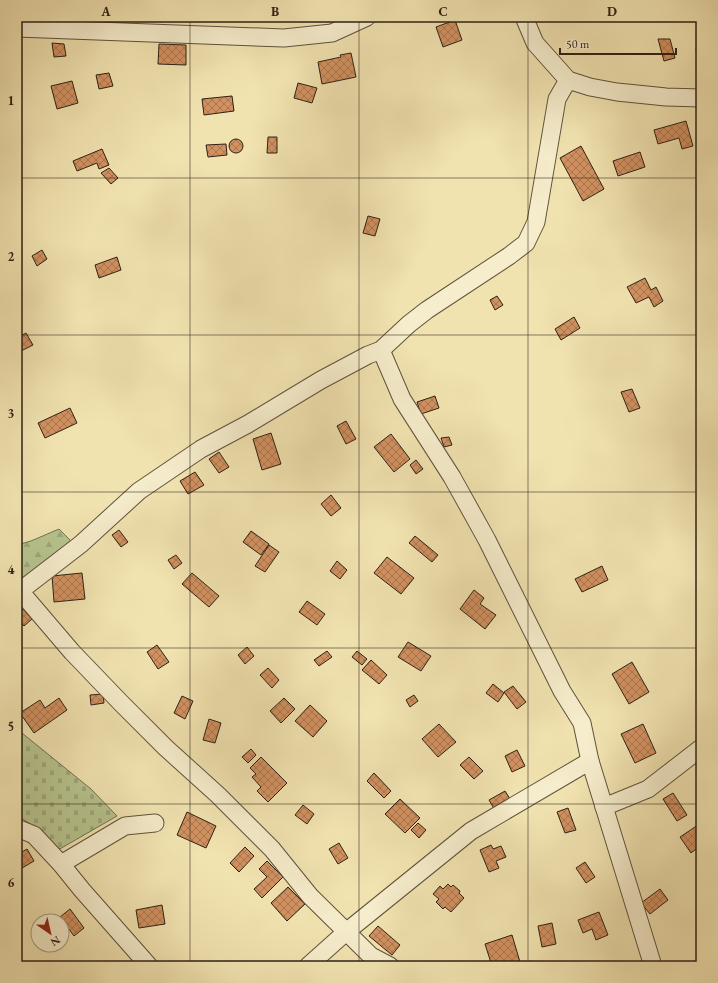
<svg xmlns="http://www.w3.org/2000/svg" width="718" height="983" font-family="'EB Garamond',serif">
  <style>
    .forest { fill: url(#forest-firs); stroke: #727252 }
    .cemetery { fill: url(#cemetery-stones); stroke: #727252 }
    .building { fill: url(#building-cross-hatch); stroke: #2d2115 }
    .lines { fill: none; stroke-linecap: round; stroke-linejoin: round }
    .minor-casing { stroke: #5e523c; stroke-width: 19 }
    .minor { stroke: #f6edcc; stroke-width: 17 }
    .grid { fill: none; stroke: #2d2115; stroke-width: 1; stroke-opacity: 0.55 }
    .neatline { fill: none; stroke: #2d2115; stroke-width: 1.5 }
    .grid-label { font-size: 13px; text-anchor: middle; font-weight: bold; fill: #2d2115 }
  </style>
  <defs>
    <pattern id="forest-firs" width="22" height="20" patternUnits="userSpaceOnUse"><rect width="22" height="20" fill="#b7c48e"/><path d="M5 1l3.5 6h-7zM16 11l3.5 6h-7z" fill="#9ea87a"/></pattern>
    <pattern id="cemetery-stones" width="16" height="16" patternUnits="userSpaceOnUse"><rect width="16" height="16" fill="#b7c48e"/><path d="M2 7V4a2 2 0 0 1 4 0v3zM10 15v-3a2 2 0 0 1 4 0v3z" fill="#9ea87a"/></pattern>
    <pattern id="building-cross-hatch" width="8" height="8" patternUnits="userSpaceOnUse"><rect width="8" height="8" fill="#d29160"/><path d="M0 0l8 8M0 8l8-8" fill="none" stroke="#ab764e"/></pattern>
  </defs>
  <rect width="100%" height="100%" fill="#f1e3b0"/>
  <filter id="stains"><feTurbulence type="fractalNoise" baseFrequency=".005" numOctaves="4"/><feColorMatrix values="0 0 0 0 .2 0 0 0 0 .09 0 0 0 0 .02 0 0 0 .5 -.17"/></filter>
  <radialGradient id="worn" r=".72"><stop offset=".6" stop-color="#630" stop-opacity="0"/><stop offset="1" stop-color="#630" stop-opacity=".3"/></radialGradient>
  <path class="forest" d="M59,529L72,542L17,582V545L31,541Z"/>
  <path class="cemetery" d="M17,729L91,789L117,816L58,850L36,828L17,815Z"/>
  <g class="building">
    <path d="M301,17H314V19L303,22Z"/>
    <path d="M455,20L462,40L443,47L436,27Z"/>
    <path d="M658,39H670L675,58L664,61Z"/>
    <path d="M52,43L64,44L66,56L54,57Z"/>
    <path d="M159,44L186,45V65L158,64Z"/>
    <path d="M701,47V64L698,65L696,48Z"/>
    <path d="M351,53L356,77L322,84L318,62L341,57L340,55Z"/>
    <path d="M109,73L113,86L99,89L96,75Z"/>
    <path d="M72,81L78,103L57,109L51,86Z"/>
    <path d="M298,83L317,88L312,103L294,98Z"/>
    <path d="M232,96L234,111L204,115L202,99Z"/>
    <path d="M686,121L693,146L682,149L679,138L658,144L654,130Z"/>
    <path d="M268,137H277V153H267Z"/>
    <circle cx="236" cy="146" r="7"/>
    <path d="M226,144L227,155L208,157L206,145Z"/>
    <path d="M581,146L604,189L583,201L560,158Z"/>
    <path d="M102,149L109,165L99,169L97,163L77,171L73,161Z"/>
    <path d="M640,152L645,167L618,176L613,161Z"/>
    <path d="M109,168L118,178L111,184L101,173Z"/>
    <path d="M368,216L380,219L375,236L363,233Z"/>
    <path d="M42,250L47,259L37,266L32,256Z"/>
    <path d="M117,257L121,270L99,278L95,265Z"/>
    <path d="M645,278L651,290L656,287L663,301L654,307L649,297L636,303L627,287Z"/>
    <path d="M497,296L503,305L495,310L490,300Z"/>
    <path d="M574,317L580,328L561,340L555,329Z"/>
    <path d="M26,333L33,345L21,351L17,344V338Z"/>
    <path d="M632,389L640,408L629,412L621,392Z"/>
    <path d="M435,396L439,408L421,414L417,402Z"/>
    <path d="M70,408L77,423L45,438L38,423Z"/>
    <path d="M346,421L356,439L346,444L337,426Z"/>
    <path d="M271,433L281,464L262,470L253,439Z"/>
    <path d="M391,434L410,459L394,472L374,447Z"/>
    <path d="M449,437L452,445L444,447L441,438Z"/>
    <path d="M219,452L229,467L219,473L209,459Z"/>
    <path d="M416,460L423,469L416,474L410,465Z"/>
    <path d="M195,472L204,485L188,494L180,481Z"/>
    <path d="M331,495L341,508L331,516L321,504Z"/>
    <path d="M119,530L128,542L121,547L112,535Z"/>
    <path d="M251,531L269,544L261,555L243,542Z"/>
    <path d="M415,536L438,555L432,562L409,543Z"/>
    <path d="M269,545L279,552L265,572L255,566Z"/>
    <path d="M176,555L182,563L174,569L168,560Z"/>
    <path d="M387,557L414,578L401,594L374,573Z"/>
    <path d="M337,561L347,570L340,579L330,571Z"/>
    <path d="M602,566L608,580L582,592L575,579Z"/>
    <path d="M82,573L85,599L54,602L52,576Z"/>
    <path d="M192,573L219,596L209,607L182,584Z"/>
    <path d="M474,590L484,598L480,604L496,615L485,629L460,609Z"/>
    <path d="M307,601L325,614L317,625L299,612Z"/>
    <path d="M23,609L32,619L24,626L17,619V615Z"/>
    <path d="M408,642L431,656L421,671L398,657Z"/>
    <path d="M157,645L169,662L158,669L147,652Z"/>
    <path d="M247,647L254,656L245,664L238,655Z"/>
    <path d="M327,651L332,657L319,666L314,660Z"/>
    <path d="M357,651L367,659L362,665L352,657Z"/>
    <path d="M371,660L387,675L379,684L362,670Z"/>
    <path d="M632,662L649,692L629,704L612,674Z"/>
    <path d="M268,668L279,680L272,688L260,675Z"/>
    <path d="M493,684L504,693L498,702L486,693Z"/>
    <path d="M513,686L526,702L517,709L504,692Z"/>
    <path d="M103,694L104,703L91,705L90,695Z"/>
    <path d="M414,695L418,701L410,707L406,700Z"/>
    <path d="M182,696L193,701L185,719L174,713Z"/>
    <path d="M59,698L67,710L34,733L20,713L40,700L45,708Z"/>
    <path d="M284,698L295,709L281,723L270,711Z"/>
    <path d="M310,705L327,721L313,737L295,721Z"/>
    <path d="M209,719L221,723L215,743L203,740Z"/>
    <path d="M439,724L456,742L438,757L422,739Z"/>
    <path d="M643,724L656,753L635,763L621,734Z"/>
    <path d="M251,749L256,755L248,763L242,757Z"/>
    <path d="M517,750L525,766L512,772L505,756Z"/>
    <path d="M261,757L287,783L268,802L257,791L261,787L252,777L256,774L250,768Z"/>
    <path d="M469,757L483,771L474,779L460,765Z"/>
    <path d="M374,773L391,791L384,798L367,781Z"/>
    <path d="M505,791L512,802L496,812L489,800Z"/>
    <path d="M673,793L687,815L677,821L663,799Z"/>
    <path d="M400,799L420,818L405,833L385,814Z"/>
    <path d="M303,805L314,814L307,824L295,815Z"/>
    <path d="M568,808L576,830L565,833L557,812Z"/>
    <path d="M187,812L216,826L206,848L177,835Z"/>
    <path d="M418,823L426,830L419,838L411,830Z"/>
    <path d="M701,823V856L696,849L691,853L680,837Z"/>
    <path d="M339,843L348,858L338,864L329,849Z"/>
    <path d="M491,845L493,849L501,846L506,857L496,861L499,868L489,872L480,850Z"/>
    <path d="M245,847L254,856L239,872L230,863Z"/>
    <path d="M27,849L34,861L17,871V855Z"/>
    <path d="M267,861L283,877L262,898L254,889L267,877L259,869Z"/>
    <path d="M585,862L595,877L586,883L576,868Z"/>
    <path d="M448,884L451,887L453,885L460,891L459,893L464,898L451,912L445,907L443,909L436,902L439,899L433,894L440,886L443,889Z"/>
    <path d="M288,887L305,904L287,921L271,903Z"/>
    <path d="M660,889L668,900L650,914L641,903Z"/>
    <path d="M162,905L165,924L139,928L136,910Z"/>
    <path d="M70,909L84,928L74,936L60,917Z"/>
    <path d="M599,912L608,935L596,940L592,929L583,933L578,920Z"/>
    <path d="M552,923L556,944L542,947L538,926Z"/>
    <path d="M378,926L400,945L392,955L369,936Z"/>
    <path d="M512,935L520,962L506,966H492L485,944Z"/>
  </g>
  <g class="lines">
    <g class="minor-casing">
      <g id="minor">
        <path d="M524,17L535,43L568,80L590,87L617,92L666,97L701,98"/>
        <path d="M17,28L284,38L332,33L367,17"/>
        <path d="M381,350L402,399L452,477L487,540L562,691L582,723L590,761L653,966"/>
        <path d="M20,591L72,652L121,703L166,748L218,795L272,849L310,896L371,956L390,966"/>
        <path d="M17,594L20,591L81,544L139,491L201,449L248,424L321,380L368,355L381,350L409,324L427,310L509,256L526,243L536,222L557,99L568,80"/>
        <path d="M604,807L648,789L701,748"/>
        <path d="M17,828L34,835L61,864L82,890L149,966"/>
        <path d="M61,864L125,826L155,823"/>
        <path d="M308,966L346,932L471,831L590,761"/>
      </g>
    </g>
    <use href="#minor" class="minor"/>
  </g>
  <path class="grid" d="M190,17V966M359,17V966M528,17V966M17,178H701M17,335H701M17,492H701M17,648H701M17,804H701"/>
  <rect width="718" height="983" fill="none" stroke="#f1e3b0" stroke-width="44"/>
  <g transform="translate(50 933) rotate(146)"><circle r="19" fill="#f6edcc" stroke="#a69b83"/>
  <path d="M0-3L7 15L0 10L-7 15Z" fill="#8f2418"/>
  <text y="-6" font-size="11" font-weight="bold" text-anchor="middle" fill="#2d2115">N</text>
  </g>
  <path d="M560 48v6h116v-6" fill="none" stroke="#2d2115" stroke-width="2"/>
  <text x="566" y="48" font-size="12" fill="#2d2115" stroke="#f6edcc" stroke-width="3" paint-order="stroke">50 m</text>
  <rect x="22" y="22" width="674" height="939" class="neatline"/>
  <g class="grid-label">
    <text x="106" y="16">A</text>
    <text x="275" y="16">B</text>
    <text x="443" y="16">C</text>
    <text x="612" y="16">D</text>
    <text x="11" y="105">1</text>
    <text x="11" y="261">2</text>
    <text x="11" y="418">3</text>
    <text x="11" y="574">4</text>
    <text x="11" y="731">5</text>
    <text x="11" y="887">6</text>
  </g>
  <rect width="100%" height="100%" filter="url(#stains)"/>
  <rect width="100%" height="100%" fill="url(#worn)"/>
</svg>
